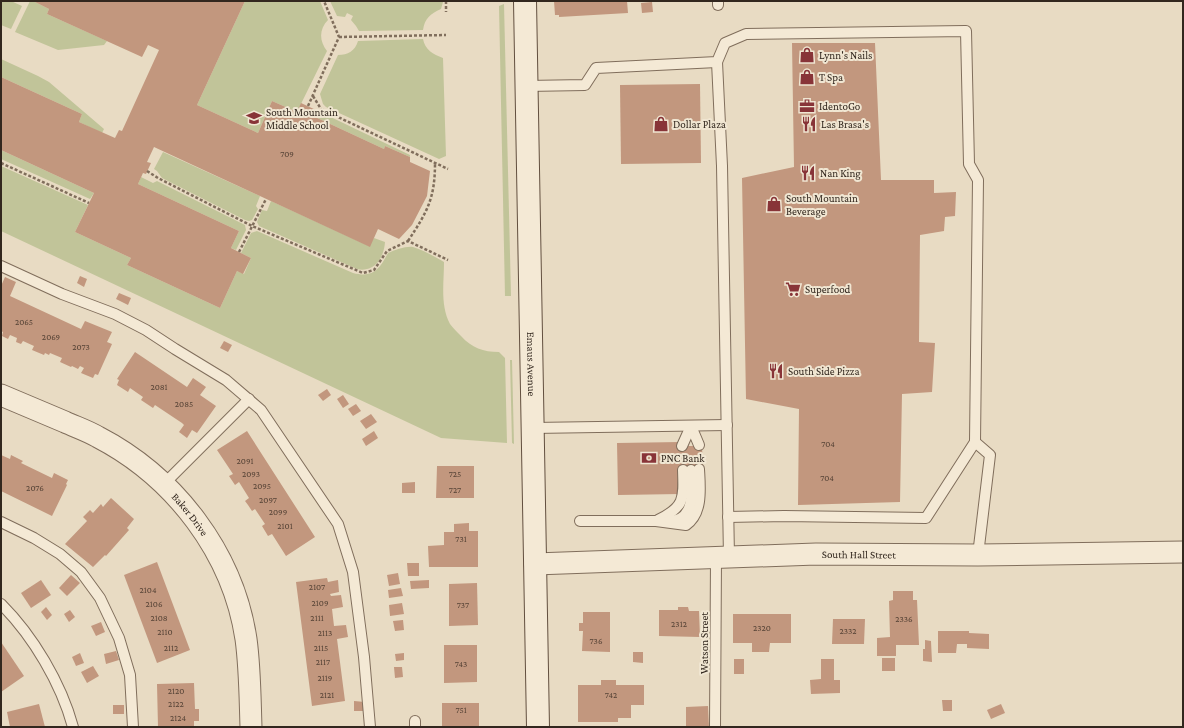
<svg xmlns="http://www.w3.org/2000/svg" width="1184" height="728" font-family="'Crimson Pro',serif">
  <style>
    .green { fill: #c1c499 }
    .building { fill: #c2977e }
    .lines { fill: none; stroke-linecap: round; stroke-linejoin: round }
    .service-casing { stroke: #806e5c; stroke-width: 12 }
    .minor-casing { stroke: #806e5c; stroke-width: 23 }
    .secondary-casing { stroke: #624f3f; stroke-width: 24 }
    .path { stroke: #806e5c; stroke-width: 2.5; stroke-dasharray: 3 2; stroke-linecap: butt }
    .service { stroke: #f4e9d5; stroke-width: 10 }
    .minor { stroke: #f4e9d5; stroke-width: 21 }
    .secondary { stroke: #f4e9d5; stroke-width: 22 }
    .labels { text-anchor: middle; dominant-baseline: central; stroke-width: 4; stroke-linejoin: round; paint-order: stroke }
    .number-label { font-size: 9px; fill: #564336 }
    .poi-label { font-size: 11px; fill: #32271e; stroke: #f0e6d2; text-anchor: start }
    .street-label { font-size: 11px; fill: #32271e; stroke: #f0e6d2 }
  </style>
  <rect width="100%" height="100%" fill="#e8dbc3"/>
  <g class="green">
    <path d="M1,1H11L22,6L11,29L1,25Z"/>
    <path d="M30,1H33L49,9L47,14L107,41L104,45L58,50L15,32Z"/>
    <path d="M245,1H320L328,20C319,29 319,41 327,51L297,112L272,101L258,133L197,105Z"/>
    <path d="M330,1H443V2L441,9C430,14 425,18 423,30L359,31L356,26L351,20L353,16L347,13L345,17L337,16Z"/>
    <path d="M504,4L511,296H505L499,6Z"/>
    <path d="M423,39C425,50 433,54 443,58L446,156L439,159L326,107L323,104L320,94L338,55C348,55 355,51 358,41Z"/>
    <path d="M1,59L38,76L49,82L104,129L102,133L79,122L82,114L1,77Z"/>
    <path d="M316,110L410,155V157L385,146L384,149L313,116Z"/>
    <path d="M1,150L94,193L90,199L1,159Z"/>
    <path d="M163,152L260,196L256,206L258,209L252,220L249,221L245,220L162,178L157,171L154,169Z"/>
    <path d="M1,166L88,205L75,232L131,258L127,265L220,308L237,271L244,274L251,258L241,253L251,233L257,231L353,273C373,278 379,270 388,253C395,250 406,246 413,247C423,250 435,257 444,262C444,283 440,305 450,324C453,328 457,332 461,336C472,348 483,352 499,352L505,358L507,443L441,438L1,231Z"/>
    <path d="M141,177L153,183L157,181L245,225L246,230L236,250L231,248L239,231L138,184Z"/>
    <path d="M271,201L369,246L374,238L385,242C384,258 374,273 357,269L259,226L257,222L262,210L267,211Z"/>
    <path d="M510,360H512L514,444L512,443Z"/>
  </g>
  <g class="building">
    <path d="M33,1H245L197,105L258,133L272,101L297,112L301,103L316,110L313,116L384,149L385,146L410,157V162L430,171L427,196L412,225L399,239L378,229L370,247L154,147L147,162L151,163L146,174L143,173L138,184L239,231L231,248L251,258L243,274L237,271L220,308L127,265L131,258L75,232L94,193L1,150V77L82,114L79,122L115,138L119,130L122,131L159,50L148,45L142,57L47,14L49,9Z"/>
    <path d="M554,1H627L628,13L559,17V15H555Z"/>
    <path d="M652,2L653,12L642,13L641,3Z"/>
    <path d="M792,43H875L881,180H934V193L956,192L955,216L945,217L944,231L920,235L919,342L935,343L932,392L902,394L900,502L798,505L799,409L746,399L742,178L794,167Z"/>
    <path d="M700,84L701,163L621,164L620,85Z"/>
    <path d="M80,276L87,279L84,287L77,283Z"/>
    <path d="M5,277L16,282L10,296L81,329L85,321L112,332L107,342L112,344L98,375L95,374L93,378L81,373L84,368L80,366L78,369L72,366L71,367L60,362L62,358L50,353L49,355L45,353L44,355L32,350L34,346L23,341L21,344L16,342L17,338L10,335L8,339L2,336L3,332L1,331V286Z"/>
    <path d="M119,293L131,298L128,305L116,299Z"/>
    <path d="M224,341L232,345L228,352L220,348Z"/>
    <path d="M135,352L187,387L193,378L206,387L200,395L216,406L197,433L192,430L187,438L179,432L184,425L182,423L155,405L153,408L141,400L143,397L130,388L128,392L117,385L119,380L117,379Z"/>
    <path d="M327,389L331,395L323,401L318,395Z"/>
    <path d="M343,395L349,404L343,408L337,399Z"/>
    <path d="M356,404L361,411L353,416L348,409Z"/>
    <path d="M371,414L377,422L366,429L360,421Z"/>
    <path d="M247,431L315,537L286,556L272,534L268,536L262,526L265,524L255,509L252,511L248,505L245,501L249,498L239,482L235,485L229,476L233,474L217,450Z"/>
    <path d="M374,431L378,438L366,446L362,439Z"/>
    <path d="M680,442V446H702L703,469L680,494L618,495L617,443Z"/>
    <path d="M1,455L10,459L11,455L23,461L21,463L52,478L54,473L68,480L66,484L67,485L52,516L1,491Z"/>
    <path d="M437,466H474V498H436Z"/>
    <path d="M415,482V493H402V483Z"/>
    <path d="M111,498L134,519L127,528L129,530L106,556L105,555L93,567L65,544L87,521L83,517L90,510L93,513L101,504L103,507Z"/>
    <path d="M469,523V531H478V567H429L428,546L444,545V532H454V524Z"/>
    <path d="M157,562L190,650L157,663L124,575Z"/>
    <path d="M407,563H419V576H408Z"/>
    <path d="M398,573L400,584L389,586L387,575Z"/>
    <path d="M71,575L80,583L67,596L59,588Z"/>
    <path d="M327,578L328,582L338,580L339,592L330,594L331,596L341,595L343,607L332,609L334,626L346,625L348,637L337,639L345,701L312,706L296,582Z"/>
    <path d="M41,580L51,595L31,608L21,593Z"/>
    <path d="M429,580V588L411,589L410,581Z"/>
    <path d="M477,583L478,625L449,626V584Z"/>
    <path d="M401,588L403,596L389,598L388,590Z"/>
    <path d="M893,591H913V600H917L919,645H896V656H877V638L890,637L889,601L893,600Z"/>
    <path d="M402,603L404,614L390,616L389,605Z"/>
    <path d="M46,607L52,615L47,620L41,612Z"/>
    <path d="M678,607H688L689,611H699L700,637L659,636V610H678Z"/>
    <path d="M70,610L75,617L69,622L64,614Z"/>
    <path d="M583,612H610V652L582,651L583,631H579V623H583Z"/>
    <path d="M733,614H791V643H770L769,652H752V643H733Z"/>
    <path d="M833,619H865L864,644H832Z"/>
    <path d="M403,620L404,630L395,631L393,621Z"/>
    <path d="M101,622L105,632L96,636L91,626Z"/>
    <path d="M938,631H969V633L989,634V649L967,648V644H957L956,653H938Z"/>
    <path d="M925,640L931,641L932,662L923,661V649H925Z"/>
    <path d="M1,642L24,676L1,692Z"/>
    <path d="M444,645H477V682L444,683Z"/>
    <path d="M116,651L119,660L106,664L104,654Z"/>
    <path d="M633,652H643V663L633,662Z"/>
    <path d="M80,653L84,663L76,666L72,657Z"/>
    <path d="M404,653V660L396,661L395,654Z"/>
    <rect x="882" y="658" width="13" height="13"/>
    <rect x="734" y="659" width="10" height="15"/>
    <path d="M821,659H834V680H840V693L811,694L810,680L821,679Z"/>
    <path d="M93,666L99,676L87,683L81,672Z"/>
    <path d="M394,667H402L403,677L395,678Z"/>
    <path d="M601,680H616V685H644V705H631V718H618V722H578V685H601Z"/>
    <path d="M194,683L195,709H199V721H194V727H158L157,684Z"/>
    <path d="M942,700H952V711H943Z"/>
    <path d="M354,701L365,702V711H354Z"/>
    <rect x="442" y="703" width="37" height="24"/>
    <path d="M39,704L45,727H10L7,712Z"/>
    <path d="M1001,704L1005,713L991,719L987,710Z"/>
    <rect x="113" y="705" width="11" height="9"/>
    <path d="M708,706L709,727H686V707Z"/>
  </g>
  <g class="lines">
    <g class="service-casing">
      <g id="service">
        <path d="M718,1V5"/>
        <path d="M717,62L722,166L729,557"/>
        <path d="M526,86L585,85L596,68L717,62L725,43L746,34L966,31L969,164L978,180L975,442L926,518L784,516L728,517"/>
        <path d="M1,266L62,294L115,314L146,330L175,349L226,380L261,410L338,524L353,572L364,657L370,727"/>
        <path d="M691,426L699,445"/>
        <path d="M533,428L727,425"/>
        <path d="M975,442L990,455L978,555"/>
        <path d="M682,446L691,426"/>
        <path d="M164,484L249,399"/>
        <path d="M658,520C685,507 684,498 683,470"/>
        <path d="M580,521H656L686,525C703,513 700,488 699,469"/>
        <path d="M670,521C696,521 692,488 691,470"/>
        <path d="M1,522L34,538L60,554L81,572L100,598L119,638L130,675L133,727"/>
        <path d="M1,604C33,636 61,683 73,727"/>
        <path d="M415,721V727"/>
        <path d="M715,727L716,558"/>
      </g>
    </g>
    <g class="minor-casing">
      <g id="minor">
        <path id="s1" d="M1,395C22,404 44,413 65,422C76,427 88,431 98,437C175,477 233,553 246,639C250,668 250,698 251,727"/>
        <path id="s2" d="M535,564L816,554L978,555L1183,552"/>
      </g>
    </g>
    <g class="secondary-casing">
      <g id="secondary">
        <path id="s3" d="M525,1L538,727"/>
      </g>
    </g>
    <g class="path">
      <path d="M446,1V12"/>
      <path d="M339,37L446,35"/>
      <path d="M313,96L321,109L448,169"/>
      <path d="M308,106L339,37L324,1"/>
      <path d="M1,163L89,203"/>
      <path d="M147,171L158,178L252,226L363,273L374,270L387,251L408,241L448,260"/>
      <path d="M408,241C427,212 435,199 435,163"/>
      <path d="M239,252L266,199"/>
    </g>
    <use href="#service" class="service"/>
    <use href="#minor" class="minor"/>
    <use href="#secondary" class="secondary"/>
  </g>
  <defs>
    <g id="shop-bare" transform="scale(1.2)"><path d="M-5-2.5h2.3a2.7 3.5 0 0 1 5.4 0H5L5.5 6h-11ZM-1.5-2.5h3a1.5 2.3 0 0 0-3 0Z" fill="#883438" stroke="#f0e6d2" stroke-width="2.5" paint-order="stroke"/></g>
    <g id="office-bare" transform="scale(1.2)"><path d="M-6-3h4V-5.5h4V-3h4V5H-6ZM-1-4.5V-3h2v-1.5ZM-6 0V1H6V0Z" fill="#883438" stroke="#f0e6d2" stroke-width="2.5" paint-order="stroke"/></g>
    <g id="school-bare" transform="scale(1.2)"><path d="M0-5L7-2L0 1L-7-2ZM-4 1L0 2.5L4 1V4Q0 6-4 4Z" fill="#883438" stroke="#f0e6d2" stroke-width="2.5" paint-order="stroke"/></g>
    <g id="restaurant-bare" transform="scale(1.2)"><path d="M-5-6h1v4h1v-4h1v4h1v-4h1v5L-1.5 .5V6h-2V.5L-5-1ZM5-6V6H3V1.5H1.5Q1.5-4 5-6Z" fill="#883438" stroke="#f0e6d2" stroke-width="2.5" paint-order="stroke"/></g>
    <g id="supermarket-bare" transform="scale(1.2)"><path d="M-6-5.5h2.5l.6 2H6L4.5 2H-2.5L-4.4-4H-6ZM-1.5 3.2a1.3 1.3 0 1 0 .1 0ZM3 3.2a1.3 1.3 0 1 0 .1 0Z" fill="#883438" stroke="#f0e6d2" stroke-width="2.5" paint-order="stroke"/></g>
    <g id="bank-bare" transform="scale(1.2)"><path d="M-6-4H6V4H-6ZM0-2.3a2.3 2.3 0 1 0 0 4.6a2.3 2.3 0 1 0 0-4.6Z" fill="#883438" stroke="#f0e6d2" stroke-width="2.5" paint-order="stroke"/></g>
  </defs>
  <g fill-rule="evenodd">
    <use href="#shop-bare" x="807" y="55"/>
    <use href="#shop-bare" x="807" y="77"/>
    <use href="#office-bare" x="807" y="106"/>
    <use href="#school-bare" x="254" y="118"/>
    <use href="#shop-bare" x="661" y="124"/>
    <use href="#restaurant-bare" x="809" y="124"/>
    <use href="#restaurant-bare" x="808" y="173"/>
    <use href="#shop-bare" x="774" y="204"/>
    <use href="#supermarket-bare" x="793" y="289"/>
    <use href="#restaurant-bare" x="776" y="371"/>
    <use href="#bank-bare" x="649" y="458"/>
  </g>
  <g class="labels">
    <g class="number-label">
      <text x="287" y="154">709</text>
      <text x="24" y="322">2065</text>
      <text x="51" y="337">2069</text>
      <text x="81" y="347">2073</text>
      <text x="159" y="387">2081</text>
      <text x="184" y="404">2085</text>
      <text x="828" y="444">704</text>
      <text x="245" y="461">2091</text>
      <text x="251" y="474">2093</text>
      <text x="455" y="474">725</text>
      <text x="827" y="478">704</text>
      <text x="262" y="486">2095</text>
      <text x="35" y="488">2076</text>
      <text x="455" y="490">727</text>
      <text x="268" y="500">2097</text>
      <text x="278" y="512">2099</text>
      <text x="285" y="526">2101</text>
      <text x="461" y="539">731</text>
      <text x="317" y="587">2107</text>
      <text x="148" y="590">2104</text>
      <text x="320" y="603">2109</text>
      <text x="154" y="604">2106</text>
      <text x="463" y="605">737</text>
      <text x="159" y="618">2108</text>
      <text x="317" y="618">2111</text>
      <text x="904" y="619">2336</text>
      <text x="679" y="624">2312</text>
      <text x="762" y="628">2320</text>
      <text x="848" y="631">2332</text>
      <text x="165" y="632">2110</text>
      <text x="325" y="633">2113</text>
      <text x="596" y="641">736</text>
      <text x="171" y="648">2112</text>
      <text x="321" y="648">2115</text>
      <text x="323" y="662">2117</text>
      <text x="461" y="664">743</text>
      <text x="325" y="678">2119</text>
      <text x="176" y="691">2120</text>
      <text x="327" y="695">2121</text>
      <text x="611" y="695">742</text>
      <text x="176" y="704">2122</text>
      <text x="461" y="710">751</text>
      <text x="178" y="718">2124</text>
    </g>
    <g class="poi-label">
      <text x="819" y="55">Lynn's Nails</text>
      <text x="819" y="77">T Spa</text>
      <text x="819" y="106">IdentoGo</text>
      <text x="266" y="112">South Mountain<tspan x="266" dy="13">Middle School</tspan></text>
      <text x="673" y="124">Dollar Plaza</text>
      <text x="821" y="124">Las Brasa's</text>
      <text x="820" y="173">Nan King</text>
      <text x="786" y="198">South Mountain<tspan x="786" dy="13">Beverage</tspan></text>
      <text x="805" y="289">Superfood</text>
      <text x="788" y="371">South Side Pizza</text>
      <text x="661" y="458">PNC Bank</text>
    </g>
    <g class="street-label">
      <text stroke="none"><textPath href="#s3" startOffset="363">Emaus Avenue</textPath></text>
      <text stroke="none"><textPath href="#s1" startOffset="227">Baker Drive</textPath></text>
      <text stroke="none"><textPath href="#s2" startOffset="324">South Hall Street</textPath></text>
      <text transform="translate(704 643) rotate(-90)">Watson Street</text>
    </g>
  </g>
  <rect width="1184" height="728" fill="none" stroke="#32271e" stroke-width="4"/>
</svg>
